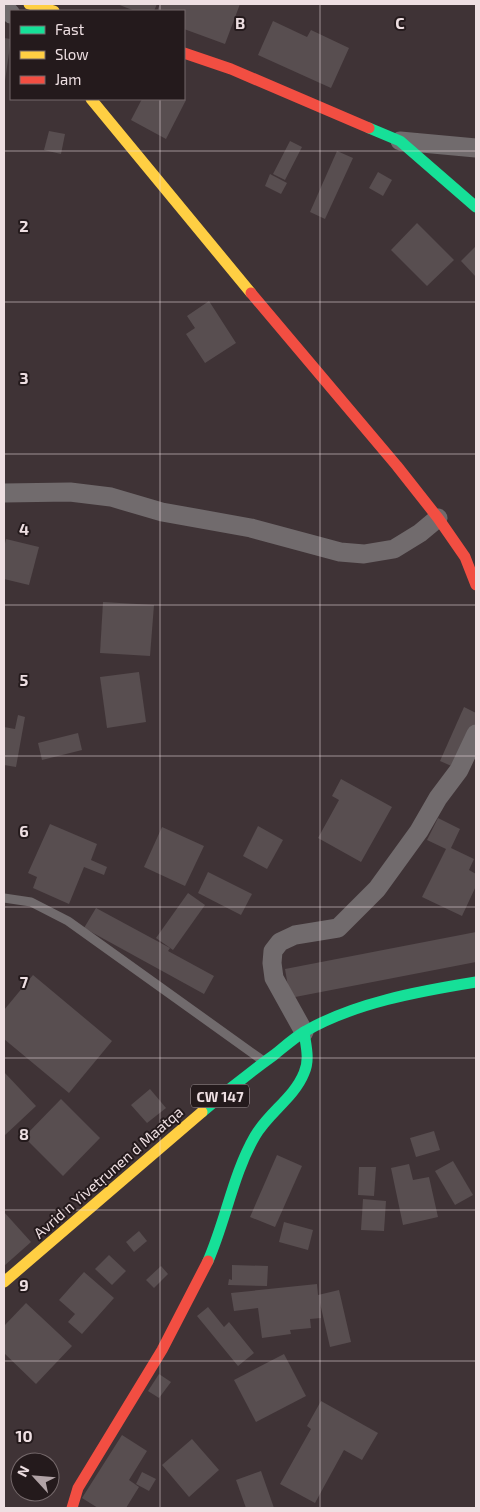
<svg xmlns="http://www.w3.org/2000/svg" width="480" height="1512" font-family="'Exo 2',sans-serif">
  <style>
    .building { fill: #584e50 }
    .lines { fill: none; stroke-linecap: round; stroke-linejoin: round }
    .lane { stroke: #716b6d; stroke-width: 9 }
    .street { stroke: #716b6d; stroke-width: 19 }
    .fast { stroke: #16e098; stroke-width: 11 }
    .slow { stroke: #ffcf43; stroke-width: 11 }
    .jam { stroke: #f24e42; stroke-width: 11 }
    .grid { fill: none; stroke: #eedfe2; stroke-width: 1; stroke-opacity: 0.55 }
    .labels { text-anchor: middle; dominant-baseline: central; stroke-width: 4; stroke-linejoin: round; paint-order: stroke }
    .shield { fill: #241a1c; stroke: #b1a4a7; stroke-width: 1 }
    .shield-label { font-size: 14px; font-weight: bold; fill: #eedfe2 }
    .street-label { font-size: 15px; fill: #eedfe2; stroke: #241a1c }
    .grid-label { font-size: 16px; text-anchor: middle; font-weight: bold; fill: #eedfe2; stroke: #241a1c; stroke-width: 4; stroke-linejoin: round; paint-order: stroke }
  </style>
  <rect width="100%" height="100%" fill="#3f3336"/>
  <g class="building">
    <path d="M117,4H157L154,11H135Z"/>
    <path d="M160,4H240L225,44L184,29V11H157Z"/>
    <path d="M273,21L307,37L311,30L349,48L331,88L258,55Z"/>
    <path d="M4,38L11,39L5,81H4Z"/>
    <path d="M142,99H183L186,100L166,139L131,120Z"/>
    <path d="M49,131L65,134L61,154L44,150Z"/>
    <path d="M290,141L302,147L285,180L273,174Z"/>
    <path d="M337,151L353,158L325,219L310,212Z"/>
    <path d="M378,172L392,180L383,196L369,188Z"/>
    <path d="M270,174L287,183L281,194L265,186Z"/>
    <path d="M417,223L454,260L427,286L391,250Z"/>
    <path d="M476,246V277L461,261Z"/>
    <path d="M209,301L236,343L205,363L186,334L195,328L187,316Z"/>
    <path d="M6,539L39,547L29,585L4,579V548Z"/>
    <path d="M103,602L154,605L150,656L100,653Z"/>
    <path d="M139,672L146,722L107,728L100,677Z"/>
    <path d="M464,707L476,713V723L456,768L440,761Z"/>
    <path d="M18,715L25,717L16,767L4,765V727L15,729Z"/>
    <path d="M78,733L82,750L42,760L38,743Z"/>
    <path d="M341,779L392,807L361,862L318,838L339,800L332,796Z"/>
    <path d="M438,818L460,829L451,848L474,859L469,870L476,874V886L462,916L422,897L446,849L427,840Z"/>
    <path d="M50,824L97,844L91,860L107,867L104,875L84,867L69,904L33,888L37,877L28,873Z"/>
    <path d="M258,826L283,840L267,869L243,856Z"/>
    <path d="M162,827L204,846L185,886L144,867Z"/>
    <path d="M208,872L252,894L241,915L198,893Z"/>
    <path d="M188,893L205,905L173,950L156,938Z"/>
    <path d="M96,908L170,948L168,951L214,976L204,994L84,928Z"/>
    <path d="M476,932V962L290,998L285,969Z"/>
    <path d="M33,975L112,1041L69,1093L4,1039V1010Z"/>
    <path d="M4,1072L36,1106L4,1136Z"/>
    <path d="M150,1089L166,1108L147,1123L131,1105Z"/>
    <path d="M61,1099L100,1138L63,1176L24,1137Z"/>
    <path d="M434,1131L440,1150L416,1157L410,1138Z"/>
    <path d="M277,1155L302,1166L275,1227L250,1217Z"/>
    <path d="M453,1161L473,1195L455,1205L435,1171Z"/>
    <path d="M409,1164L413,1180L429,1177L438,1217L403,1225L391,1168Z"/>
    <path d="M359,1167H376L374,1196L358,1195Z"/>
    <path d="M363,1199L386,1201L384,1231L361,1230Z"/>
    <path d="M4,1212L31,1242L4,1266Z"/>
    <path d="M284,1222L313,1230L308,1250L279,1242Z"/>
    <path d="M139,1231L147,1241L134,1252L126,1242Z"/>
    <path d="M109,1255L126,1271L112,1285L95,1269Z"/>
    <path d="M232,1265L268,1266L267,1286L228,1285L229,1279L232,1280Z"/>
    <path d="M161,1266L168,1274L154,1288L146,1280Z"/>
    <path d="M84,1272L114,1298L82,1334L68,1322L75,1314L59,1300Z"/>
    <path d="M317,1284L318,1295L339,1290L351,1342L330,1347L320,1303L321,1318L310,1319L311,1328L290,1330L291,1334L262,1338L258,1308L234,1311L231,1293Z"/>
    <path d="M26,1303L72,1346L36,1384L4,1353V1326Z"/>
    <path d="M208,1307L224,1327L229,1322L254,1353L238,1366L197,1316Z"/>
    <path d="M284,1354L306,1396L256,1422L234,1380Z"/>
    <path d="M159,1374L171,1382L159,1398L148,1391Z"/>
    <path d="M321,1401L378,1433L362,1460L344,1450L315,1503L280,1484L311,1429L307,1426Z"/>
    <path d="M122,1435L147,1451L129,1480L139,1487L126,1508H98L82,1498Z"/>
    <path d="M192,1439L219,1470L189,1497L162,1465Z"/>
    <path d="M261,1471L274,1508H246L236,1480Z"/>
    <path d="M142,1472L156,1479L149,1491L136,1484Z"/>
  </g>
  <g class="lines">
    <path class="lane" d="M4,898L31,902L68,921L262,1060"/>
    <g class="street">
      <path d="M4,6L11,14"/>
      <path d="M400,141L476,148"/>
      <path d="M4,493L70,492L111,497L162,512L251,528L340,552L364,554L394,549L420,533L438,518"/>
      <path d="M304,1032L274,978L272,963L273,951L280,942L295,935L338,928L377,889L419,831L438,798L459,770L476,734"/>
    </g>
    <g class="fast">
      <path d="M369,128L400,141L476,207"/>
      <path d="M202,1112C225,1092 249,1073 274,1055C284,1047 294,1038 304,1032C353,1003 420,991 476,982"/>
      <path d="M208,1261C226,1220 233,1174 255,1136C268,1113 294,1098 304,1073C310,1060 306,1046 304,1032"/>
    </g>
    <g class="slow">
      <path d="M29,4L54,11"/>
      <path d="M91,99L251,293"/>
      <path d="M4,1282L202,1112"/>
    </g>
    <g class="jam">
      <path d="M184,53L231,69L369,128"/>
      <path d="M251,293L397,466L438,518L465,557L476,585"/>
      <path d="M72,1508L78,1488L162,1350L208,1261"/>
    </g>
  </g>
  <path class="grid" d="M160,4V11M320,4V1508M160,99V1508M4,151H476M4,302H476M4,454H476M4,605H476M4,756H476M4,907H476M4,1058H476M4,1210H476M4,1361H476"/>
  <g class="labels">
    <rect class="shield" x="191" y="1084.5" width="58" height="23" rx="4"/>
    <g class="shield-label">
      <text x="220" y="1096">CW 147</text>
    </g>
    <g class="street-label">
      <text transform="translate(108 1172) rotate(-41)">Avrid n Yivetṛunen d Maatqa</text>
    </g>
  </g>
  <g class="grid-label">
    <text x="240" y="29">B</text>
    <text x="400" y="29">C</text>
    <text x="24" y="232">2</text>
    <text x="24" y="384">3</text>
    <text x="24" y="535">4</text>
    <text x="24" y="686">5</text>
    <text x="24" y="837">6</text>
    <text x="24" y="988">7</text>
    <text x="24" y="1140">8</text>
    <text x="24" y="1291">9</text>
    <text x="24" y="1442">10</text>
  </g>
  <rect width="480" height="1512" fill="none" stroke="#eedfe2" stroke-width="10"/>
  <rect x="10" y="10" width="175" height="90" fill="#241a1c" stroke="#75696b"/>
  <rect x="20" y="26" width="25" height="8" fill="#16e098" stroke="#75696b"/>
  <text x="55" y="35" font-size="15" fill="#eedfe2">Fast</text>
  <rect x="20" y="51" width="25" height="8" fill="#ffcf43" stroke="#75696b"/>
  <text x="55" y="60" font-size="15" fill="#eedfe2">Slow</text>
  <rect x="20" y="76" width="25" height="8" fill="#f24e42" stroke="#75696b"/>
  <text x="55" y="85" font-size="15" fill="#eedfe2">Jam</text>
  <g transform="translate(35 1477) rotate(296)"><circle r="24" fill="#241a1c" stroke="#75696b"/>
  <path d="M0-4L9 19L0 12L-9 19Z" fill="#b1a3a6"/>
  <text y="-8" font-size="14" font-weight="bold" text-anchor="middle" fill="#eedfe2">N</text>
  </g>
</svg>
